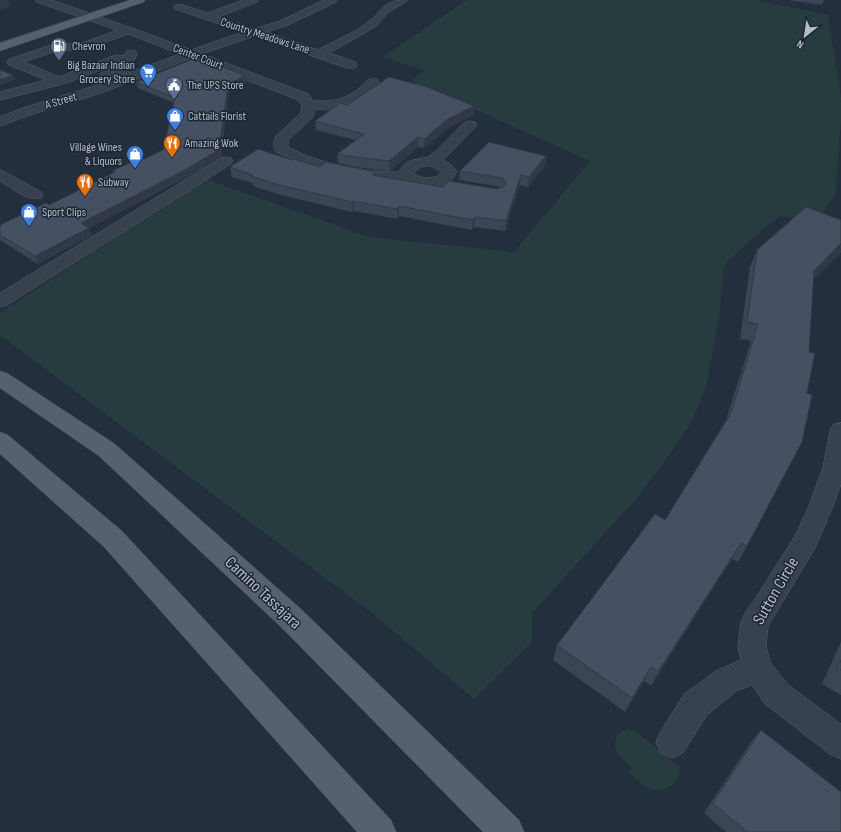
<svg xmlns="http://www.w3.org/2000/svg" width="841" height="832" font-family="'Sofia Sans Condensed',sans-serif">
  <style>
    .green { fill: #263c3f }
    .lines { fill: none; stroke-linecap: round; stroke-linejoin: round }
    .minor-casing { stroke: #565f6c; stroke-width: 1 }
    .major-casing { stroke: #414a57; stroke-width: 1 }
    .minor { fill: #38414e; fill-rule: evenodd }
    .major { fill: #56606e; fill-rule: evenodd }
    .wall { fill: #3b4654 }
    .shaded-wall { fill: #303945 }
    .building { fill: #455162; stroke: #303945 }
    .labels { text-anchor: middle; dominant-baseline: central; stroke-width: 3; stroke-linejoin: round; paint-order: stroke }
    .far-street-label { font-size: 12px; fill: #b4bcc9; stroke: #1d2633 }
    .far-poi-label { font-size: 12px; fill: #b4bcc9; stroke: #1d2633; text-anchor: start }
    .near-street-label { font-size: 17px; fill: #b4bcc9; stroke: #1d2633 }
  </style>
  <rect width="100%" height="100%" fill="#242f3e"/>
  <g class="green">
    <path d="M467,0H757L828,15L841,98V120L835,195L818,220L780,216L755,236L724,265L719,317L706,387L690,425L669,455L635,500L532,613V642L474,699L371,612L0,335V313L205,179L369,237L514,252L590,161L411,81L424,70L383,57Z"/>
    <path d="M629,729L635,731L680,768C679,777 677,782 669,787C651,798 642,783 629,772L632,768L618,755L614,744L619,733Z"/>
  </g>
  <g class="lines">
    <g class="minor-casing">
      <g id="minor">
        <path d="M36,0H51L132,28L191,50L243,32L175,9L174,7L175,5H183L208,13L243,0H258L257,2L218,17L254,29L280,21L324,0H337L336,2L288,25L266,32L318,50C334,41 352,34 367,23C384,10 382,0 408,0L388,13L375,27L329,53L355,62L357,65L355,68H347L254,36L202,54L308,94L313,101C338,102 351,98 369,79H377L379,82C364,104 340,110 315,109L313,117L288,140V147C297,151 305,156 313,158C335,166 376,173 399,172C404,159 416,160 428,157C434,155 458,128 465,122L470,121L475,122L477,125L443,160L450,164L457,171L454,177L448,184L437,188H424L404,181L387,182L359,178L309,166L276,152C273,148 273,141 276,136L301,113L302,105L298,100L191,58L101,93L33,114L0,126V117L23,108L91,87L180,54L128,34L89,48L53,52L24,62L59,77L116,55L124,56L127,51H135L137,54L129,71L109,79H101L99,76L101,73L120,66L122,62L63,84L0,100V92L46,80L9,65L7,62L9,59L52,45L83,43L117,30L37,2ZM430,166L434,167L441,172L437,177L424,178L414,174V172L421,167Z"/>
        <path d="M226,157L231,158L233,161L231,164L7,305L0,307V293L221,158Z"/>
        <path d="M0,170L5,172L41,192L43,195L41,198C27,202 12,188 0,181Z"/>
        <path d="M841,423V484L833,506L815,548L768,626L766,646L770,662L787,684L841,724V759L830,754L765,704L752,685L736,691L706,716L683,753L672,758L661,753L656,742L661,731L684,694L716,671L741,660L738,646L741,622L745,613L761,590L796,534L809,506L823,467L830,431L833,425Z"/>
      </g>
    </g>
    <g class="major-casing">
      <g id="major">
        <path d="M130,0H145L144,2L0,51V43Z"/>
        <path d="M0,371L7,373L115,444L301,609L519,820L524,832H483L281,627L99,456L0,388Z"/>
        <path d="M0,432L8,435L122,531L391,820L396,832H357L104,547L0,454Z"/>
      </g>
    </g>
    <use href="#minor" class="minor"/>
    <use href="#major" class="major"/>
  </g>
  <g class="wall">
    <path d="M788,0H824L822,5Z"/>
    <path d="M211,66L245,76L246,82L229,90L221,157L185,178L89,228L92,235L38,264L0,240V225L49,205L113,174L112,171L144,159L163,150L174,103L138,88L136,82Z"/>
    <path d="M347,105L474,106V115L448,128L424,148L418,147L390,171L356,167L338,163L337,154L355,140L316,130L315,121Z"/>
    <path d="M546,156L545,166L528,187L520,185L505,231L474,227L472,230L399,216L398,219L354,211L352,212L281,195L253,186L252,183L232,177L230,167L292,160L320,167L443,187L497,189L501,187L459,180L460,171Z"/>
    <path d="M757,250L841,252L813,280L747,546L738,562L732,559L651,686L644,681L625,712L553,660L557,645L665,520L726,420L751,341L740,339L750,267Z"/>
    <path d="M841,642V695L822,684Z"/>
    <path d="M761,730L841,832H726L704,813L751,742Z"/>
  </g>
  <g class="shaded-wall">
    <path d="M0,0H8L10,7L0,10Z"/>
    <path d="M13,75L15,80L0,85V80Z"/>
    <path d="M245,76L246,82L229,90L221,157L185,178L89,228L92,235L38,264L35,256L81,223L183,171L228,84Z"/>
    <path d="M474,106V115L448,128L424,148V139L448,119Z"/>
    <path d="M418,137V147L390,171L389,161Z"/>
    <path d="M546,156L545,166L528,187L529,177Z"/>
    <path d="M521,175L520,185L505,231L506,221Z"/>
    <path d="M353,201L354,211L352,212V202Z"/>
    <path d="M399,206V216L398,219L397,209Z"/>
    <path d="M475,217L474,227L472,230L473,220Z"/>
    <path d="M841,243V252L806,288L814,271Z"/>
    <path d="M741,543L732,559L651,686L658,672Z"/>
    <path d="M651,667L644,681L625,712L632,698Z"/>
  </g>
  <g class="building">
    <path d="M193,59L211,66L216,64L245,76L228,84L219,150L183,171L81,223L89,228L35,256L0,235V225L46,203L49,205L115,172L112,171L140,158L144,159L163,150L175,98L136,82Z"/>
    <path d="M0,70L13,75L0,80Z"/>
    <path d="M389,77L427,87L474,106L448,119L424,139L418,137L389,161L355,157L337,154L364,134L315,121L340,103L347,105Z"/>
    <path d="M489,142L546,156L529,177L521,175L506,221L475,217L473,220L399,206L397,209L353,201L352,202L279,185L251,176L253,175L230,167L258,149L292,160L294,159L320,167L326,162L376,172L372,175L443,187L449,181L497,189L503,187L506,183L503,178L460,171Z"/>
    <path d="M806,207L841,220V243L814,271L809,352L815,353L807,393L812,395L802,442L747,546L741,543L658,672L651,667L632,698L557,645L655,514L665,520L731,413L758,324L747,322L757,250Z"/>
    <path d="M841,660V670L837,668Z"/>
    <path d="M761,730L841,792V832H747L713,803Z"/>
  </g>
  <defs>
    <g id="fuel-pin" transform="scale(0.9)"><path d="M0 17L-7.5 6A9.5 9.5 0 1 1 7.5 6Z" fill="#5c6f8a" stroke="#1d2633"/><path d="M-5.5-6h7V0h2V4h1.3V-2.5L3-4.5l.8-.8L6-3V5H2.5V1h-1V6h-7ZM-4.2-4.7v3.2H.2V-4.7Z" fill="#fff"/></g>
    <g id="supermarket-pin" transform="scale(0.9)"><path d="M0 17L-7.5 6A9.5 9.5 0 1 1 7.5 6Z" fill="#3f7fe0" stroke="#1d2633"/><path d="M-6-5.5h2.5l.6 2H6L4.5 2H-2.5L-4.4-4H-6ZM-1.5 3.2a1.3 1.3 0 1 0 .1 0ZM3 3.2a1.3 1.3 0 1 0 .1 0Z" fill="#fff"/></g>
    <g id="civic-pin" transform="scale(0.9)"><path d="M0 17L-7.5 6A9.5 9.5 0 1 1 7.5 6Z" fill="#5c6f8a" stroke="#1d2633"/><path d="M-.6-6.5H3V-4.5H.6V-3L4-1V1h2V6H-6V1h2V-1L-.6-3ZM-1.2 2.5V6h2.4V2.5Z" fill="#fff"/></g>
    <g id="shop-pin" transform="scale(0.9)"><path d="M0 17L-7.5 6A9.5 9.5 0 1 1 7.5 6Z" fill="#3f7fe0" stroke="#1d2633"/><path d="M-5-2.5h2.3a2.7 3.5 0 0 1 5.4 0H5L5.5 6h-11ZM-1.5-2.5h3a1.5 2.3 0 0 0-3 0Z" fill="#fff"/></g>
    <g id="restaurant-pin" transform="scale(0.9)"><path d="M0 17L-7.5 6A9.5 9.5 0 1 1 7.5 6Z" fill="#e8710a" stroke="#1d2633"/><path d="M-5-6h1v4h1v-4h1v4h1v-4h1v5L-1.5 .5V6h-2V.5L-5-1ZM5-6V6H3V1.5H1.5Q1.5-4 5-6Z" fill="#fff"/></g>
  </defs>
  <g fill-rule="evenodd">
    <use href="#fuel-pin" x="59" y="46"/>
    <use href="#supermarket-pin" x="148" y="72"/>
    <use href="#civic-pin" x="174" y="85"/>
    <use href="#shop-pin" x="175" y="116"/>
    <use href="#restaurant-pin" x="172" y="143"/>
    <use href="#shop-pin" x="135" y="154"/>
    <use href="#restaurant-pin" x="85" y="182"/>
    <use href="#shop-pin" x="29" y="212"/>
  </g>
  <g class="labels">
    <g class="far-street-label">
      <text transform="translate(265 36) rotate(18)">Country Meadows Lane</text>
      <text transform="translate(198 57) rotate(21)">Center Court</text>
      <text transform="translate(61 101) rotate(-17)">A Street</text>
    </g>
    <g class="far-poi-label">
      <text x="72" y="46">Chevron</text>
      <text x="135" y="65" text-anchor="end">Big Bazaar Indian<tspan x="135" dy="14">Grocery Store</tspan></text>
      <text x="187" y="85">The UPS Store</text>
      <text x="188" y="116">Cattails Florist</text>
      <text x="185" y="143">Amazing Wok</text>
      <text x="122" y="147" text-anchor="end">Village Wines<tspan x="122" dy="14">&amp; Liquors</tspan></text>
      <text x="98" y="182">Subway</text>
      <text x="42" y="212">Sport Clips</text>
    </g>
    <g class="near-street-label">
      <text transform="translate(776 591) rotate(-60)">Sutton Circle</text>
      <text transform="translate(263 593) rotate(43)">Camino Tassajara</text>
    </g>
  </g>
  <g transform="translate(805 36) rotate(210)" stroke="#1d2633" stroke-width="3" paint-order="stroke">
  <path d="M0-3L7 15L0 10L-7 15Z" fill="#b4bcc9"/>
  <text y="-6" font-size="11" font-weight="bold" text-anchor="middle" fill="#b4bcc9">N</text>
  </g>
</svg>
